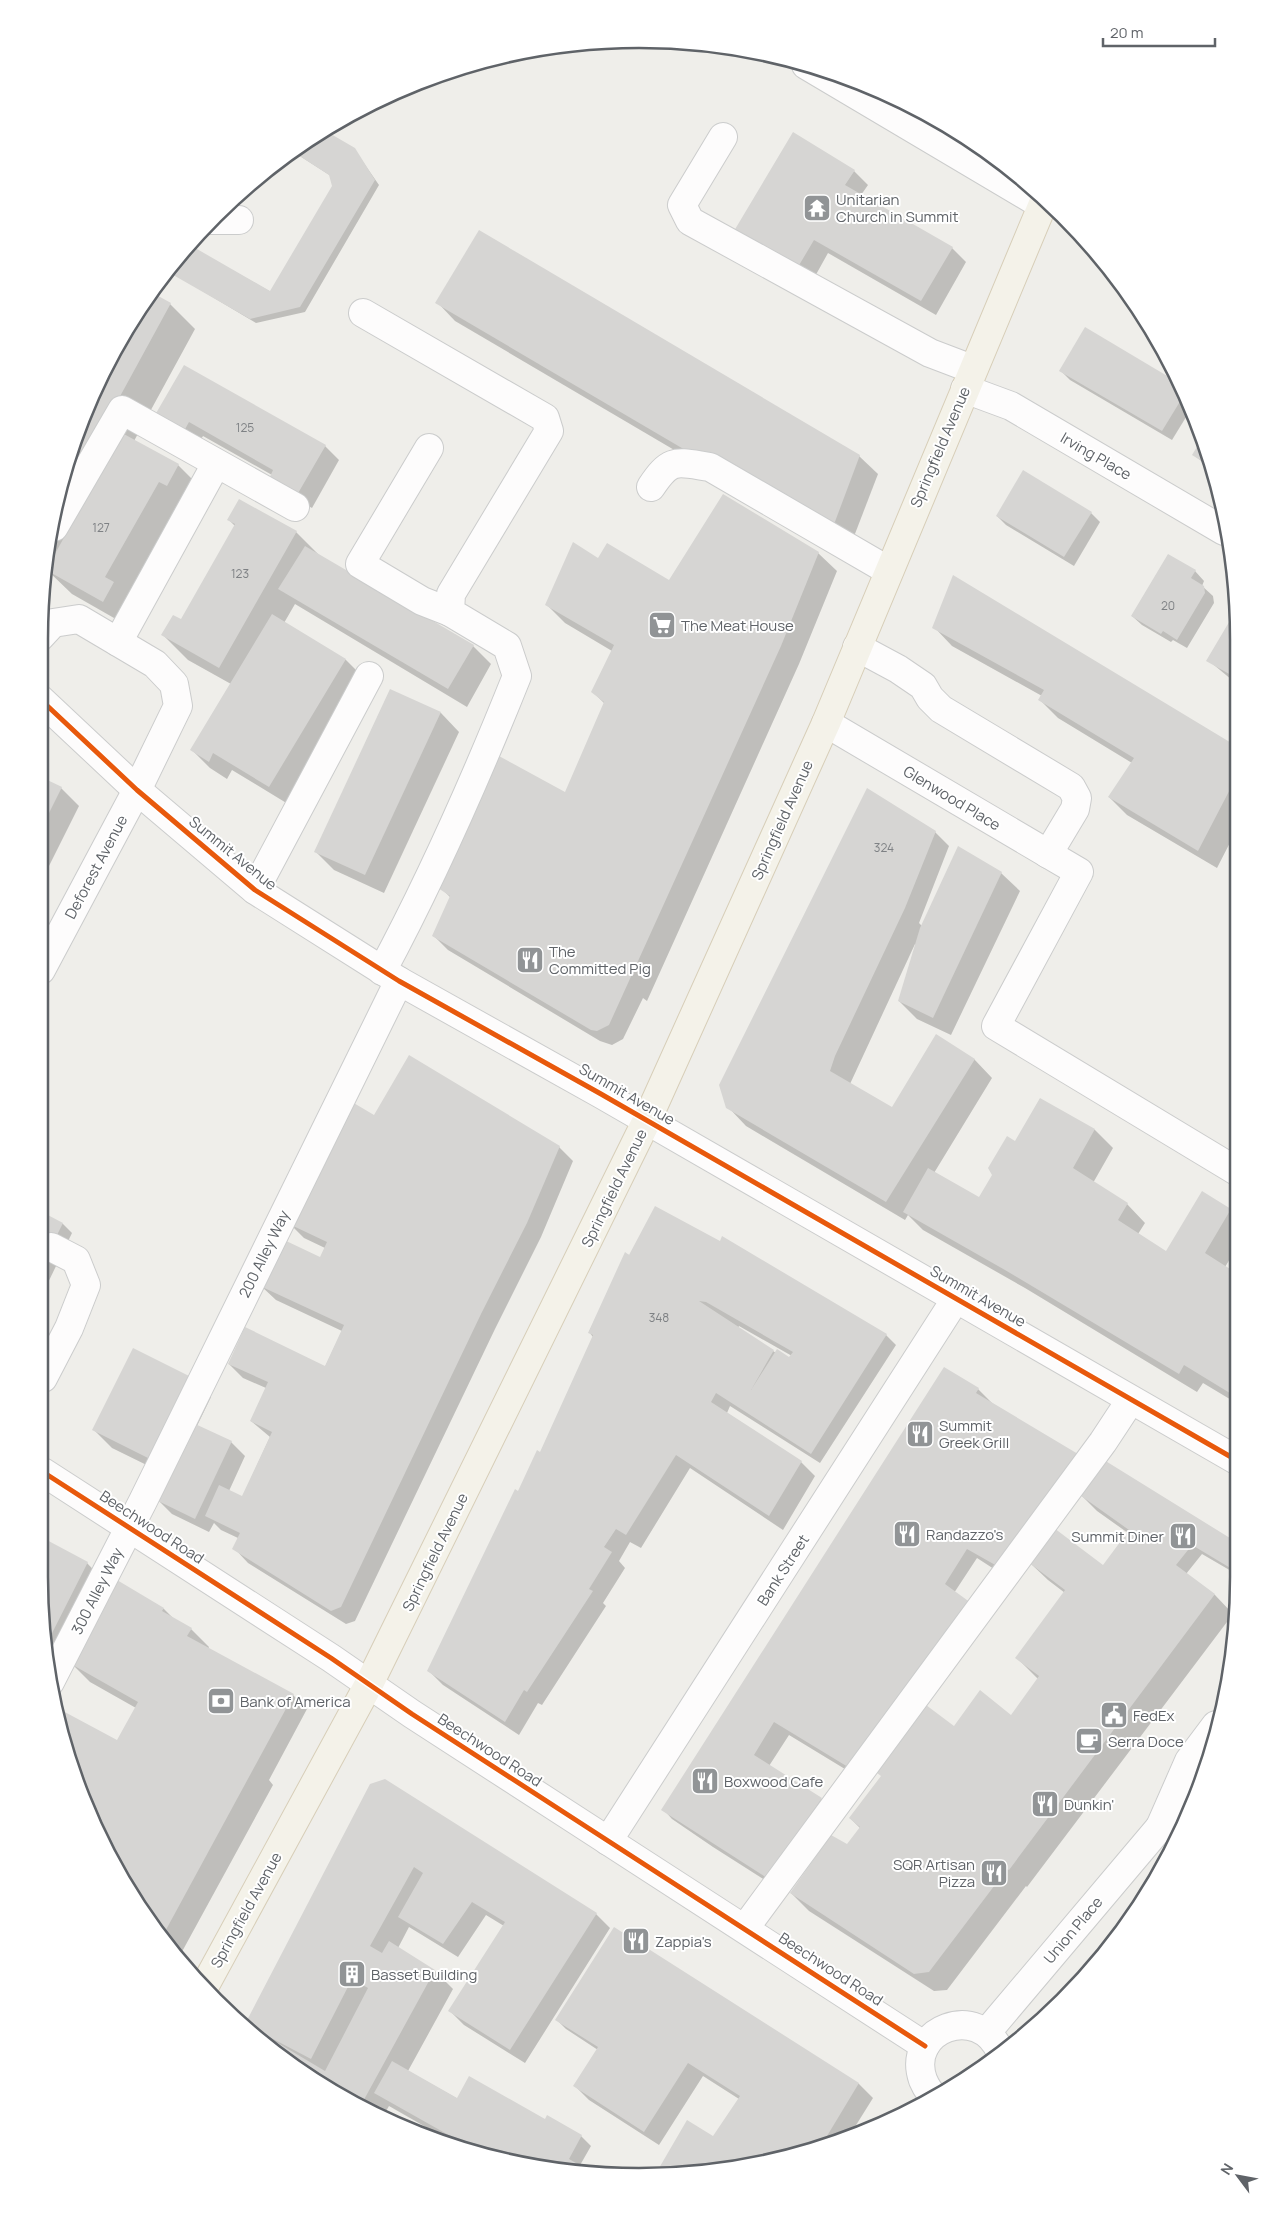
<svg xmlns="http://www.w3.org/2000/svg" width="1278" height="2216" font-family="Manrope,sans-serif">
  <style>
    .shadow { fill: #0003; fill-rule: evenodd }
    .building { fill: #d6d5d3; fill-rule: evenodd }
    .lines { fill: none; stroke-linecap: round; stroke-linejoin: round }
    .minor-casing { stroke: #cbcccc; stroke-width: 30 }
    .major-casing { stroke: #d7ceb8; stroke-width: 30 }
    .minor { stroke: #fdfcfc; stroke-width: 28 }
    .major { stroke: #f4f2e9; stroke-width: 28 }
    .cycleway-casing { stroke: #fff; stroke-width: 8 }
    .cycleway { stroke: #e8590c; stroke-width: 5 }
    .labels { text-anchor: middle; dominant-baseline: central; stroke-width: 4; stroke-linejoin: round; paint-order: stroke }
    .number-label { font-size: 12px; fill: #7e8184 }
    .poi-label { font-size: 15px; fill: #5f6368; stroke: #fff; text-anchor: start }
    .street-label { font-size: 15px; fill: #5f6368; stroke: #fff }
    .rim { fill: none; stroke: #5f6368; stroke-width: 2.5 }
  </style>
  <rect width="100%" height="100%" fill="#efeeea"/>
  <g class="shadow">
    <path d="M305,140L354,149L379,185L305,312L256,323L169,271L189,246L271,292L334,186L331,176L292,151Z"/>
    <path d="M854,171L868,185L861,195L952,248L966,262L936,315L828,253L813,280L750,244Z"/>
    <path d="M150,293L170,304L195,329L134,441L178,465L203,490L128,626L72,594L47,570L49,566L47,565L71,446L140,306Z"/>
    <path d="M437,302L859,456L878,474L848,552L455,321Z"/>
    <path d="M1061,371L1179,385L1191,409L1172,440L1070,380Z"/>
    <path d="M157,415L325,446L339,460L312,508L284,492L272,475L203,436L198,444Z"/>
    <path d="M1204,438L1207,446L1212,470L1194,455Z"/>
    <path d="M1091,513L1100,522L1074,566L1006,525L997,516Z"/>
    <path d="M229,520L296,532L320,556L473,646L491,664L467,707L295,604L284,623L346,660L364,678L288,804L232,770L227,779L210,768L192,750L231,684L188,660L163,635L181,621L235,526Z"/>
    <path d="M818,553L837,571L799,664L647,1001L643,998L623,1039L612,1045L600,1041L448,950L434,936L451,898L440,887L565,794L605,704L593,692L612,651L565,623L546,604L599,560L670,581Z"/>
    <path d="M1195,571L1204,581L1202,586L1213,596L1214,603L1187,648L1173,640L1171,642L1142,625L1132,616Z"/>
    <path d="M1238,609V685L1208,660Z"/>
    <path d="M934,627L1238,748V827L1217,868L1127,815L1109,797L1132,763L1058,718L1040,700L1042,696L952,646Z"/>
    <path d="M391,691L441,713L459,732L384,893L334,870L316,852Z"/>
    <path d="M41,778L61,788L79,806L41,882Z"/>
    <path d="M935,832L949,846L919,923L922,926L1001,873L1020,891L951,1035L917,1019L899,1001L916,945L915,944L850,1084L892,1109L974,1059L992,1078L934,1173L979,1198L1016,1142L1040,1099L1095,1130L1113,1148L1093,1183L1127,1204L1145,1223L1138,1234L1166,1253L1230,1210L1238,1218V1246L1225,1267L1238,1275V1404L1203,1383L1197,1392L1025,1288L923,1230L908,1215L905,1220L746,1126L728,1107Z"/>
    <path d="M374,1116L559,1147L573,1161L541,1237L495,1329L355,1621L346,1624L248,1563L234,1548L238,1538L221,1530L214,1523L209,1532L172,1514L158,1500L169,1476L112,1448L94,1430L193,1379L211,1397L197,1426L231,1442L245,1456L229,1491L242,1498L270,1437L251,1421L266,1388L243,1378L229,1364L325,1367L342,1331L276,1300L261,1286L320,1259L325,1248L304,1238L290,1224Z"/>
    <path d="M42,1214L63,1224L72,1233L43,1293Z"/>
    <path d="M626,1254L886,1335L896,1345L820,1463L730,1406L727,1413L801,1462L815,1476L783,1530L690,1468L641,1548L630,1542L619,1561L625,1568L603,1603L606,1606L542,1705L538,1703L519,1735L443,1685L429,1671L540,1454L593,1337L589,1332ZM739,1326L792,1356L790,1359L776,1353L738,1328Z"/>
    <path d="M978,1389L992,1403L1011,1580L977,1558L954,1593L863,1780L789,1735L769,1766L821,1799L835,1814L782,1891L713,1847L672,1819L663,1809Z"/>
    <path d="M1079,1493L1238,1544V1575L1202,1554L1186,1574L1215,1595L1233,1614L1027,1887L1026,1886L947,1990L934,1991L809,1911L791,1893L847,1846L861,1829L850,1818L954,1728L1012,1716L1038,1679L1017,1658L1065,1593L1048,1580L1029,1562L1103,1567L1128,1533L1097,1511Z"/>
    <path d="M44,1540L87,1563L105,1582L52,1688L44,1656Z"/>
    <path d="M117,1581L164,1609L174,1619L191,1629L209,1647L208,1649L293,1695L307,1709L269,1780L273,1785L178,1959L163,1942L101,1843L71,1770L59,1718L62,1712L117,1742L136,1708L90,1682L72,1664Z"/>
    <path d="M371,1785L596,1914L610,1928L525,2063L464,2025L450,2011L504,1926L486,1915L458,1957L409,1927L398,1948L435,1971L453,1989L408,2071L458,2099L546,2120L547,2117L581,2136L591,2146L579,2167L590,2173L561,2172L483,2157L466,2150L389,2106L385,2113L420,2133L374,2115L305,2076L245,2027Z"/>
    <path d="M656,1956L859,2084L873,2098L848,2138L756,2166L678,2176L656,2175L688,2122L714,2138L739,2099L703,2076L659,2145L589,2100L575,2086L598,2050L566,2029L557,2020Z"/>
  </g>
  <g class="building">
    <path d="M324,130L355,148L375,180L300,307L250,319L168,272L190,245L270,291L332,186L329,175L292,151L305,140Z"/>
    <path d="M793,132L855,170L845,185L953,247L921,301L814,240L798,267L734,231Z"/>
    <path d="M479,230L860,455L830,535L435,303Z"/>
    <path d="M151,292L171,303L88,455L79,450L65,476L71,446L140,306Z"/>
    <path d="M1085,327L1179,383L1184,395L1162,431L1059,371Z"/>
    <path d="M184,365L326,445L297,495L269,479L273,470L189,422L184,431L155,415Z"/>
    <path d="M122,433L179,464L167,486L159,482L105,577L114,582L103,602L46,570Z"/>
    <path d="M1203,437L1207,446L1211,467L1192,455Z"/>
    <path d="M1023,470L1092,512L1064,557L996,516Z"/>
    <path d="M723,494L819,552L781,646L609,1025L597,1031L591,1030L432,936L450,896L438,888L499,756L565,792L604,702L591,692L614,645L545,605L573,542L598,558L607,543L669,580Z"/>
    <path d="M239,499L297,531L219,668L161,635L173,615L181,619L235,524L227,520Z"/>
    <path d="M305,546L474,645L448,689L278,589Z"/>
    <path d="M1168,554L1196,570L1191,578L1204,586L1205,593L1177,640L1163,631L1161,634L1131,616Z"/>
    <path d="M953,575L1238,747V774L1198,851L1108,797L1134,758L1038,700L1044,690L932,628Z"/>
    <path d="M1238,607V683L1229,678L1231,675L1206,661Z"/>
    <path d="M272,614L346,659L269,787L213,753L209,762L190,750Z"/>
    <path d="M390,689L441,712L365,875L314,852Z"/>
    <path d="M41,777L62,787L41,829Z"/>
    <path d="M867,788L936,831L905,908L835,1056L830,1071L892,1107L936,1034L975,1059L886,1202L726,1108L719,1085Z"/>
    <path d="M958,846L1002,872L933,1018L898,1001L920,928Z"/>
    <path d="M409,1055L560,1146L527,1223L481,1314L341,1607L331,1611L232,1549L240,1533L205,1516L219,1485L242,1496L272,1432L250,1421L268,1382L228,1364L245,1327L325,1366L344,1325L260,1286L282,1239L320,1257L327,1242L289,1224L347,1099L374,1115Z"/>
    <path d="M1040,1098L1095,1129L1073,1168L1128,1203L1118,1220L1166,1251L1202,1191L1231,1209L1205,1253L1238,1274V1398L1184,1365L1179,1374L1005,1270L903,1212L928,1168L979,1197L992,1175L988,1168L1007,1136L1015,1141Z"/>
    <path d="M655,1206L720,1241L722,1236L887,1334L811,1454L716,1393L711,1402L802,1461L769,1516L676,1455L626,1535L616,1529L604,1547L612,1552L589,1589L593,1591L527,1692L524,1690L505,1722L427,1671L515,1489L518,1491L537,1450L540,1452L593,1335L588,1333L625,1252L629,1255ZM699,1301L706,1302L793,1352L789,1357L777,1349L751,1390L774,1350Z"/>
    <path d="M42,1212L63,1223L42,1265Z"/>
    <path d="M133,1348L193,1378L152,1460L92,1430Z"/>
    <path d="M944,1367L979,1388L976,1393L1078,1454L997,1566L967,1549L945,1584L971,1603L848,1767L774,1722L754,1755L822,1798L767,1878L661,1810Z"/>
    <path d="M193,1423L232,1441L195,1519L156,1500Z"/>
    <path d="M1104,1460L1238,1543V1560L1232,1569L1192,1545L1176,1565L1215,1594L1009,1870L1007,1869L929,1972L914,1974L790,1893L831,1835L847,1844L860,1827L849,1818L881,1776L877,1773L926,1705L954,1726L980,1690L1011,1715L1039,1676L1015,1658L1065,1590L1028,1562L1054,1528L1103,1565L1129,1530L1077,1493Z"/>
    <path d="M43,1538L88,1562L44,1649V1609Z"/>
    <path d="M117,1580L164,1608L162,1611L192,1628L187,1636L294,1694L161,1939L101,1843L71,1770L58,1716L61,1710L117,1740L138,1702L71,1664Z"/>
    <path d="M385,1779L597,1913L510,2050L448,2011L505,1922L472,1902L443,1944L398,1917L423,1873L414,1867L370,1946L382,1953L389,1941L435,1970L360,2107L305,2076L244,2026L370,1784ZM352,1979L368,1988L325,2071L256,2030L311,2059Z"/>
    <path d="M614,1927L859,2083L821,2146L756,2166L678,2176L655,2175L687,2120L713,2136L740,2096L688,2063L644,2132L573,2086L598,2047L555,2020Z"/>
    <path d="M392,2061L457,2098L469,2076L545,2119L547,2115L582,2135L569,2159L593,2173L561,2172L483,2157L464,2150L468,2146L374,2093Z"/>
    <path d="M377,2107L421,2132V2133L370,2114Z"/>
  </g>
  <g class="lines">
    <g class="minor-casing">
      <g id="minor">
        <path d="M806,65L1042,205"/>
        <path d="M723,137L682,205L690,221L930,353L972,369"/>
        <path d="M210,220H239"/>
        <path d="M363,313L545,418L549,431L451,594L450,612L507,646L517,676C477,776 433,876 382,971"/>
        <path d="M965,389L1011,406L1224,531"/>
        <path d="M429,448L360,564L422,601L450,612"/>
        <path d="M651,487C671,457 676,462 710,467L889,571"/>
        <path d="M54,527L122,410L295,507"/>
        <path d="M40,637L53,623L79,619L155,664L174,684L178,706L137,790L41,970"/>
        <path d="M118,642L216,464"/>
        <path d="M857,647L898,669L923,686L930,698L941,709L1071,787L1077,798L1075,809L1048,854"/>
        <path d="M40,699L137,790L255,890L399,981L601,1094L1238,1461"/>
        <path d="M826,723L1079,872L996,1026L1238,1172"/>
        <path d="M255,890L369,676"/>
        <path d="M43,1378L69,1328L86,1285L76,1260L51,1247"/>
        <path d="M43,1472L331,1658L412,1714L582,1824L925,2046"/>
        <path d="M50,1682L143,1501L399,981"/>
        <path d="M1160,1827L1189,1761L1216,1725"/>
        <path d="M608,1841L957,1297"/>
        <path d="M745,1928L1103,1442L1130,1401"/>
        <path d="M987,2032L1160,1827L1189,1807"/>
        <path d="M936,2098C930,2094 926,2087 923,2080C905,2029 979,2001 1001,2053"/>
      </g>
    </g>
    <g class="major-casing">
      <path id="major" d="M203,1989L369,1684L647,1120L826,723L1045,199"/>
    </g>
    <use href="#minor" class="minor"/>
    <use href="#major" class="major"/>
    <g class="cycleway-casing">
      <g id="cycleway">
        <path d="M40,699L137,790L255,890L399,981L601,1094L1238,1461"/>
        <path d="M43,1472L331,1658L412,1714L582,1824L925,2046"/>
      </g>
    </g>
    <use href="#cycleway" class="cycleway"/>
  </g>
  <defs>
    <g id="temple-square" transform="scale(1.4375)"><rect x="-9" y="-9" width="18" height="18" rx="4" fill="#919496" stroke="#fff"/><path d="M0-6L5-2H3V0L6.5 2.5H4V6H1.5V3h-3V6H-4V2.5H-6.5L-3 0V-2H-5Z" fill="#fff"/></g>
    <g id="supermarket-square" transform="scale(1.4375)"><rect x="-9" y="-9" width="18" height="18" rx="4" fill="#919496" stroke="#fff"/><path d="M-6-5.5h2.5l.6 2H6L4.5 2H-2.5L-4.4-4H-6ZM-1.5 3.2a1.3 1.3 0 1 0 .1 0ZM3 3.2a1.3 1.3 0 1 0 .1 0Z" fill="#fff"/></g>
    <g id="restaurant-square" transform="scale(1.4375)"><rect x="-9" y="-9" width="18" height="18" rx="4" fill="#919496" stroke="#fff"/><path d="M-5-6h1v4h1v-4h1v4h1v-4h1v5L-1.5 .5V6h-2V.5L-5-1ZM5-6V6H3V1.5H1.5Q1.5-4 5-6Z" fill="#fff"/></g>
    <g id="bank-square" transform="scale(1.4375)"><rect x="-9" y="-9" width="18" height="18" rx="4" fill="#919496" stroke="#fff"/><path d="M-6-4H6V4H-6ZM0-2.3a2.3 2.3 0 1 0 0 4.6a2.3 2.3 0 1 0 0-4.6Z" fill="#fff"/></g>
    <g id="civic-square" transform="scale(1.4375)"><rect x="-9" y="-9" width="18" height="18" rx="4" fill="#919496" stroke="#fff"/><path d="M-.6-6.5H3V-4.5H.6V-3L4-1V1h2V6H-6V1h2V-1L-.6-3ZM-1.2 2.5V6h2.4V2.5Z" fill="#fff"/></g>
    <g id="cafe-square" transform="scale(1.4375)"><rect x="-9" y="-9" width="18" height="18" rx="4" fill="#919496" stroke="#fff"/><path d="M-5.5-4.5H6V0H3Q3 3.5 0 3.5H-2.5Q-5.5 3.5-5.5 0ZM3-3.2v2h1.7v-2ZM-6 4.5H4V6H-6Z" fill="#fff"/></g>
    <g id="building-square" transform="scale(1.4375)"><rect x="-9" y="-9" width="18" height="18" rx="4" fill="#919496" stroke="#fff"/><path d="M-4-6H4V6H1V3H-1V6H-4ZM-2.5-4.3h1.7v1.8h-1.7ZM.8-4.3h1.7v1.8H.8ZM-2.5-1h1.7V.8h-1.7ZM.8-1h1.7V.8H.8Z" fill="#fff"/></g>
  </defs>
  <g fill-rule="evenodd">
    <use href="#temple-square" x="817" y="208"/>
    <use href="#supermarket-square" x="662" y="625"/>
    <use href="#restaurant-square" x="530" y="960"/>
    <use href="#restaurant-square" x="920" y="1434"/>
    <use href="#restaurant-square" x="907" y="1534"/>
    <use href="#restaurant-square" x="1183" y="1536"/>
    <use href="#bank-square" x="221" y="1701"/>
    <use href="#civic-square" x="1114" y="1715"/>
    <use href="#cafe-square" x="1089" y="1741"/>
    <use href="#restaurant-square" x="705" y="1781"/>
    <use href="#restaurant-square" x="1045" y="1804"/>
    <use href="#restaurant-square" x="994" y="1873"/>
    <use href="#restaurant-square" x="636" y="1941"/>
    <use href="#building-square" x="352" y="1974"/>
  </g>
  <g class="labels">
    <g class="number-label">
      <text x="245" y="427">125</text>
      <text x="101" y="527">127</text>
      <text x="240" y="573">123</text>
      <text x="1168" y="605">20</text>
      <text x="884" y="847">324</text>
      <text x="659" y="1317">348</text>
    </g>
    <g class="poi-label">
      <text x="836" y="199">Unitarian<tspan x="836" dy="17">Church in Summit</tspan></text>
      <text x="681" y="625">The Meat House</text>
      <text x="549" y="951">The<tspan x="549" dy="17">Committed Pig</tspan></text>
      <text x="939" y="1425">Summit<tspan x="939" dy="17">Greek Grill</tspan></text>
      <text x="926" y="1534">Randazzo's</text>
      <text x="1164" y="1536" text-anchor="end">Summit Diner</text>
      <text x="240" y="1701">Bank of America</text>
      <text x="1133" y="1715">FedEx</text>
      <text x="1108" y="1741">Serra Doce</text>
      <text x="724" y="1781">Boxwood Cafe</text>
      <text x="1064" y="1804">Dunkin'</text>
      <text x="975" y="1864" text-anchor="end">SQR Artisan<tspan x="975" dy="17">Pizza</tspan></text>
      <text x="655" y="1941">Zappia's</text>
      <text x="371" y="1974">Basset Building</text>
    </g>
    <g class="street-label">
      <text transform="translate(940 447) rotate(-67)">Springfield Avenue</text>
      <text transform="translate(1096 456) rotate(30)">Irving Place</text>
      <text transform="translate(952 798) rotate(31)">Glenwood Place</text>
      <text transform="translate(782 820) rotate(-66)">Springfield Avenue</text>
      <text transform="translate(233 853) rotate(39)">Summit Avenue</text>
      <text transform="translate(96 867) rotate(-62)">Deforest Avenue</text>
      <text transform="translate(627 1094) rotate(30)">Summit Avenue</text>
      <text transform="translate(614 1188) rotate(-64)">Springfield Avenue</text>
      <text transform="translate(264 1254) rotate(-64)">200 Alley Way</text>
      <text transform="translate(978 1296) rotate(30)">Summit Avenue</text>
      <text transform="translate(152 1527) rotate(33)">Beechwood Road</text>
      <text transform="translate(435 1552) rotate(-64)">Springfield Avenue</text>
      <text transform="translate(783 1570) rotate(-57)">Bank Street</text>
      <text transform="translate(97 1591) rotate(-63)">300 Alley Way</text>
      <text transform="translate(490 1750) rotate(33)">Beechwood Road</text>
      <text transform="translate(246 1910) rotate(-61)">Springfield Avenue</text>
      <text transform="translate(1073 1930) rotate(-50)">Union Place</text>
      <text transform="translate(831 1969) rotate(33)">Beechwood Road</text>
    </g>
  </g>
  <path d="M0 0H1278V2216H0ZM639 48H639A591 591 0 0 1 1230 639V1577A591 591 0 0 1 639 2168H639A591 591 0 0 1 48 1577V639A591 591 0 0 1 639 48Z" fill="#fff" fill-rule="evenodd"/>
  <path class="rim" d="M639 48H639A591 591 0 0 1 1230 639V1577A591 591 0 0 1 639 2168H639A591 591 0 0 1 48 1577V639A591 591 0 0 1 639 48Z"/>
  <g transform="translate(1238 2176) rotate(302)" stroke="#ffffff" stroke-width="4" paint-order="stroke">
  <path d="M0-4L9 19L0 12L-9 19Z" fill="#5f6368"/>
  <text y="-8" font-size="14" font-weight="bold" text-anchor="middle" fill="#5f6368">N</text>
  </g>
  <path d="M1103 38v8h112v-8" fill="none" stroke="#5f6368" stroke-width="2.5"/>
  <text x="1110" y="38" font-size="15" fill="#5f6368" stroke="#ffffff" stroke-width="4" paint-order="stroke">20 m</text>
</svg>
